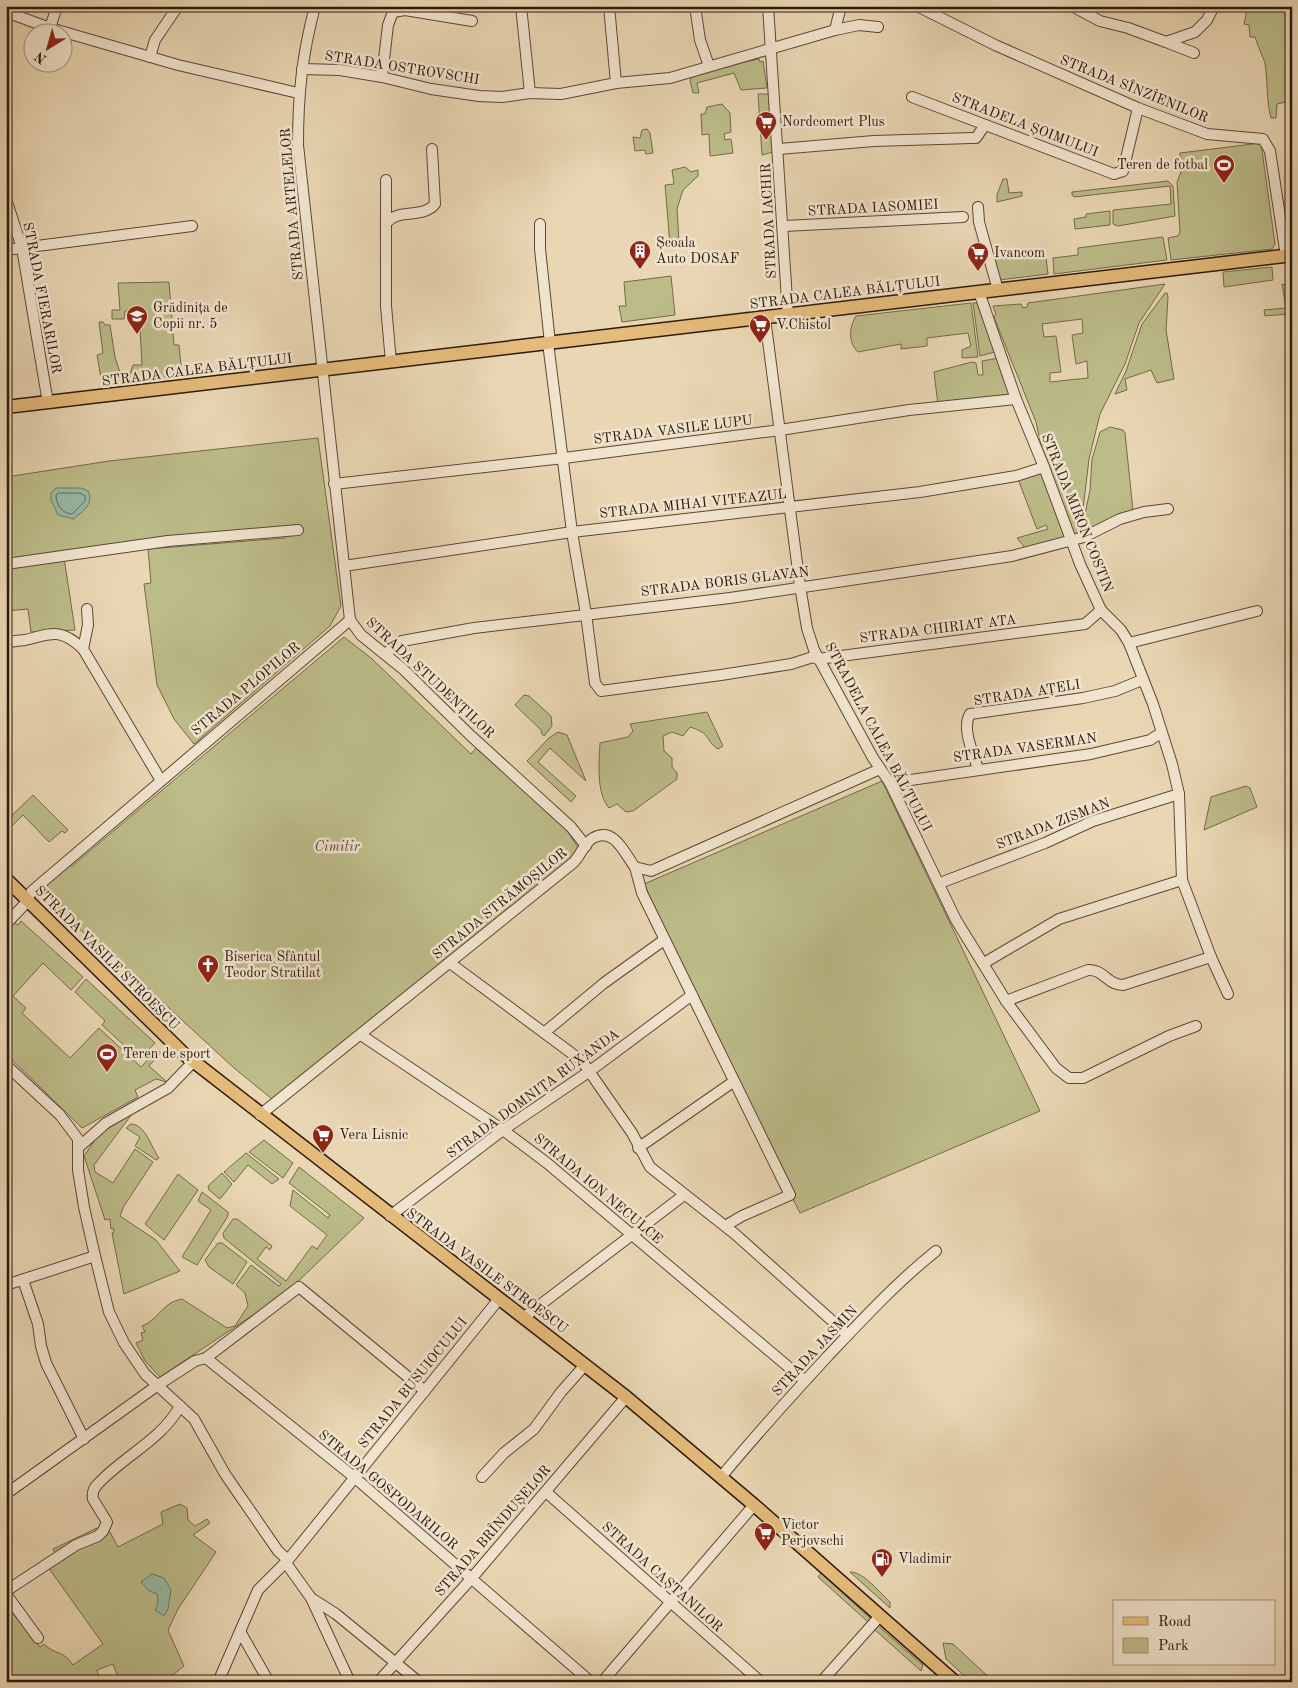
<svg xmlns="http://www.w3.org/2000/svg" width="1298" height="1688" font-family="'Old Standard TT',serif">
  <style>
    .green { fill: #bcbc89; stroke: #746a4a; fill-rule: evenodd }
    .water { fill: #99baa7; stroke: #6e7a69 }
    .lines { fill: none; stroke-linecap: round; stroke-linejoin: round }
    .shore { stroke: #636a5a; stroke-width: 1 }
    .minor-casing { stroke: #5c4836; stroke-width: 12 }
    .major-casing { stroke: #2d190c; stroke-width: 15 }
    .minor { stroke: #f1e4ce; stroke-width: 10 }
    .major { stroke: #e4bb7a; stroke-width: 12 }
    .labels { text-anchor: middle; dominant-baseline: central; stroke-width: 5; stroke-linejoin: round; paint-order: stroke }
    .street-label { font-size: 14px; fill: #2d190c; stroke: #f1e4ce }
    .poi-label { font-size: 14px; fill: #2d190c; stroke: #f1e4ce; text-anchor: start }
    .park-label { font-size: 14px; font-style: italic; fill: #584a32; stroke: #f1e4ce }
  </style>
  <rect width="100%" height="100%" fill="#e9d6b3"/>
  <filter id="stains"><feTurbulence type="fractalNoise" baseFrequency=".004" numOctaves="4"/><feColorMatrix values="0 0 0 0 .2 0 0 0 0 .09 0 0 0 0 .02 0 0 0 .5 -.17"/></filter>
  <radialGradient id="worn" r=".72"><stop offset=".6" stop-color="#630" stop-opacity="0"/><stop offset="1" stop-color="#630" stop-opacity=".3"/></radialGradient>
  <g class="green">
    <path d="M1242,6H1292L1291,94L1290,101L1277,104L1276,118H1271C1266,100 1268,81 1265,63C1263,57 1257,44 1255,37H1250L1249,25L1244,24L1247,10Z"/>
    <path d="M759,59L760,62L763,61L767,88L741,90L734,73L697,83L699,93H693L690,81L691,77L719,67Z"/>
    <path d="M758,94H769L773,149V152L762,155Z"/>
    <path d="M722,104L730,113L731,132L724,134L725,140L731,139L733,153L710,156L709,134L702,135L701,114H705L707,107Z"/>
    <path d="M647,129L650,133L653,153L646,154L645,150L635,151L633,137L640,138L642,130Z"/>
    <path d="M1261,143L1275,244L1272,249L1171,260L1168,238L1178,236L1180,232L1177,182L1181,172L1180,153Z"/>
    <path d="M685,167L691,172L698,170V176L683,190L677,209L679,242L670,245L665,185L674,184L672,170Z"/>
    <path d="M1003,179H1007L1009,193L1022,192V196L997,202V195Z"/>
    <path d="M1168,181L1173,186L1175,216L1118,226L1113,224V210L1171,204L1170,186L1074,197L1072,195V192Z"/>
    <path d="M1110,211V225L1075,229L1074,219L1086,217V214Z"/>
    <path d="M1163,237L1167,260L1054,274L1053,258L1078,255V248Z"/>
    <path d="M1033,252L1034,259L1046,258L1048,274L999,280L995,261L997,256Z"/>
    <path d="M1272,267L1273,280L1224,287L1223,272Z"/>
    <path d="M671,276L675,315L622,322L619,306H626L624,282Z"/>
    <path d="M169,282L174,345H179L182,375L128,381L133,365H142L139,311H125L124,319H112V310H120L118,283Z"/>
    <path d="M1165,284L1139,323L1125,364L1100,414L1089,459L1081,527L1074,536L1042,450L1036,422L994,317L996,314L993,306L1021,304L1023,308L1027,307L1028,303ZM1082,319L1083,333L1072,335L1076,364L1087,361L1088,378L1050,382V373L1061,372L1056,336L1044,337L1042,324Z"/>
    <path d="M1282,284L1290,286L1291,302L1288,314L1265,316L1264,310L1286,308Z"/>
    <path d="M1165,293H1167L1168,297L1166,330L1174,379L1157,383L1151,370L1125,379L1127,390L1115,394L1126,371L1142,324Z"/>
    <path d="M971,303L978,357L962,358V350L971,346L968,333L927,338V346L901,349V344L858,352C848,343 849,327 856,316Z"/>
    <path d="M973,303H979L995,352L980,356Z"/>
    <path d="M99,322H103L105,325H110L115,357L123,382L102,384L97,355L103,353Z"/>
    <path d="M999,358L1010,394L1007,396L938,405L934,372L972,362L976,363L978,375H983L982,361Z"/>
    <path d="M1110,427L1123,430L1125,433L1133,511L1081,533L1090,490L1092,459L1100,432Z"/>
    <path d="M318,438L341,606L330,626L194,744L174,719L157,685L144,584L151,583L148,549L285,538L284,527L63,551L75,630L31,632L28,609L6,611V477L109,461Z"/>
    <path d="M1042,471L1068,536L1025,548L1017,538L1048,529L1046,525L1037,529L1018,479Z"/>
    <path d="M344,637L371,658L471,754L476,748L562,822L578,848L576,854L272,1099L234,1068L105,949L102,951L39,889L69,865L72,866Z"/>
    <path d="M524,695L529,696L551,716L552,726L544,736L541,733L542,731L515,705Z"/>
    <path d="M707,712L723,746L718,749C704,740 713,734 690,727L683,736L672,732L663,736L664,751L672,758V767L677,773V779L633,811L626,812L617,804L609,808C596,793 599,762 600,743L628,737L633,731L630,724Z"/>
    <path d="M558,732L567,735L586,781L550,748L538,762L576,796L571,802L527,761L549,738Z"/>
    <path d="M882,781L1040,1111L800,1213L756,1125L644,884Z"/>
    <path d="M1246,786L1250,788L1257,807L1204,830L1211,797Z"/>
    <path d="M33,795L68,830L65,833L62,831L49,842L23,815L6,832V821Z"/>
    <path d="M21,921L83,977L71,990L43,963L13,996L26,1008L22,1013L70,1058L99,1028L141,1067L157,1050L161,1053L149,1066L167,1082L156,1079L135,1090L138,1097L82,1128L6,1054V931L15,923L18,925Z"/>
    <path d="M86,979L155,1043L139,1059L102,1025L105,1021L75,992Z"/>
    <path d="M132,1114L94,1165L95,1172L113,1183L135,1149L153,1162L124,1206L120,1216L156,1240L180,1271L124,1294L112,1233L114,1232L113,1228L111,1229L110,1219L105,1220L84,1156L99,1134Z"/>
    <path d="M131,1124C146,1125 151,1147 159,1158L156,1160L135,1146L140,1137L126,1128Z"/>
    <path d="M264,1140L293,1163L283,1178L249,1152Z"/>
    <path d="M246,1153L279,1179L272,1184L248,1165L234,1182L224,1172Z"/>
    <path d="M299,1167L364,1218L286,1293L160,1377L145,1361L136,1343L143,1340L141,1333L145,1332L142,1326C160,1319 162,1302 182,1299L227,1328L235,1326L248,1306L245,1293L236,1285L251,1265L279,1286L281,1284L224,1238L223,1233L233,1219H237L272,1246L270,1250L266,1247L257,1259L286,1281L312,1246L317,1249L327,1235L290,1206L293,1190L328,1218L330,1215L289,1183Z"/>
    <path d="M222,1173L232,1184L220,1199L209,1190L208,1186Z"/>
    <path d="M178,1174L198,1190L164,1240L145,1224Z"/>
    <path d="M202,1192L228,1212V1216L197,1265L182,1257L211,1210L198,1201Z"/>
    <path d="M218,1243H222L247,1262L233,1284L209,1267L205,1260Z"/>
    <path d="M180,1504L187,1508L188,1520L195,1526L207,1519L210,1523L193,1535L216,1552L178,1609L168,1630L184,1666L164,1682H120L113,1664L97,1670L100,1682H6V1605L40,1647L44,1644C57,1656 63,1650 73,1665L103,1644L43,1560L56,1555L53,1549L97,1528L110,1532L118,1547L163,1524L161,1512Z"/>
    <path d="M850,1572C863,1571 881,1594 890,1602V1608Z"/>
    <path d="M821,1573L871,1619V1621L868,1622L818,1577Z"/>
    <path d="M878,1626L923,1665L921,1671L875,1630Z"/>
    <path d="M943,1643L953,1644L994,1682H971L946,1659Z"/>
  </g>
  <g class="water">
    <path d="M56,488H81L88,491C94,505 83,510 74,519L58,515L51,500V493Z"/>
    <path d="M152,1574L164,1578L171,1590L168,1609L164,1616L155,1610L158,1603L157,1594L148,1590L141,1582Z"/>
  </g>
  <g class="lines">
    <path class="shore" d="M59,493H80L85,496V501L72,514C62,514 56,504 56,495Z"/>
    <g class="minor-casing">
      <g id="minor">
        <path d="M315,6C302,56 298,94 298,145L350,620L361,635L403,669L470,735L571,827L586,846"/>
        <path d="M521,6L530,93"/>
        <path d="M609,6L616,83"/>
        <path d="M695,6L700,40L709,66"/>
        <path d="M768,6L788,316"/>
        <path d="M917,6L995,45L1138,108L1207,134L1263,139L1270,151L1286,256"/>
        <path d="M1072,6L1100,21L1128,28L1166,42L1195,32L1207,20L1214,6"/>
        <path d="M6,12L50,28L178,65L298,93"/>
        <path d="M50,28L57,6"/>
        <path d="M835,30L841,6"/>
        <path d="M1166,42L1194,53"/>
        <path d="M150,57L155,40L178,6"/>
        <path d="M302,69L340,70L382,77L431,89L479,96L502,97L530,93L561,94L616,83L670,78L835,30L859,25L878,27"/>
        <path d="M382,77L388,25L393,12L405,10L472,21"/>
        <path d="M912,97L1114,174L1123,171L1138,108"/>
        <path d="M779,149L874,141L972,138H976L985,125"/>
        <path d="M386,180V306L391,362"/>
        <path d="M6,199L22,248L48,403"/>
        <path d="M978,207L979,222L998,290"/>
        <path d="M387,222C400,208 423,219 435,204L432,149"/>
        <path d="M540,224V249L550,343"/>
        <path d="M784,226L963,217"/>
        <path d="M6,250L192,226"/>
        <path d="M979,292L1016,399L1044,467L1080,564L1101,610L1121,630L1129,643L1153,704L1172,764L1179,794L1182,880L1211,957L1228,994"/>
        <path d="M765,318L800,586L807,628L814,650L873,758L890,783L956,920L1006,1001L1056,1068L1069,1078H1083L1169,1036L1196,1026"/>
        <path d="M548,343L572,532L586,614L595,683L601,691L721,675L791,664L813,657L818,659L1070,626L1085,624L1101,610"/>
        <path d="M334,484L564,458L780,430L909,410L1016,399"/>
        <path d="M6,564L168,541L298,530"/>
        <path d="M344,566L572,532L920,492L1016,476L1044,467"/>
        <path d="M87,609L88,625L83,649L160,779"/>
        <path d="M1129,643L1257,611"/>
        <path d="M6,645C11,640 18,641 25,640C51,634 60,627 83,649"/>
        <path d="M385,654L402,641L474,628L730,598L1012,556L1084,537L1120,519L1144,512L1168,509"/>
        <path d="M978,769C974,755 961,728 970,714L1083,698L1115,691L1142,680"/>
        <path d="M890,783L1091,754L1150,740L1161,733"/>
        <path d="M635,867L642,893L790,1195L742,1216L725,1226"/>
        <path d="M940,883L1045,843L1093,821L1179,794"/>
        <path d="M6,924L24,905L32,891L350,620"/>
        <path d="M450,963L582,1061L632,1133L650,1167L735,1234L848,1335"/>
        <path d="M984,963L1059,919L1182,880"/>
        <path d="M1006,1001L1088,970C1104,969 1107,985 1123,985L1211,957"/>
        <path d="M545,1032L604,983L664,940"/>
        <path d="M361,1035L503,1130L547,1163L805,1381"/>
        <path d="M6,1065L60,1115L78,1139V1170L84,1207L95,1256L109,1312L124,1343L145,1374L194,1419L225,1474L278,1551L288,1560"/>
        <path d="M260,1115L573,863C580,857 584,843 593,838C615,826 625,855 635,867L651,871L880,769"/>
        <path d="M79,1147L106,1123L168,1088L193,1062"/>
        <path d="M638,1148L733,1082"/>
        <path d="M390,1216L503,1130L590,1071L692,995"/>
        <path d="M23,1280L38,1324L41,1346L46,1363L84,1439"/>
        <path d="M6,1285L95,1256"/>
        <path d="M523,1318L684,1195"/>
        <path d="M206,1358L299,1287L425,1391"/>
        <path d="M482,1477L504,1453L534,1429L561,1392L585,1365"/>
        <path d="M721,1477C755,1436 791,1396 827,1357C862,1320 897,1282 936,1251"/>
        <path d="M546,1492L761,1682"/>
        <path d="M6,1494L158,1385L195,1361L206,1358L354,1477L591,1682"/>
        <path d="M286,1563L311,1598L350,1682"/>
        <path d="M6,1591L76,1545L98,1536L103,1531L107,1522L93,1499C92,1493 93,1489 97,1485C123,1456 161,1441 180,1406"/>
        <path d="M6,1594L38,1638"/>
        <path d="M311,1598L336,1614L419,1682"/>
        <path d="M241,1633L269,1682"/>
        <path d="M218,1682L258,1590L288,1560L499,1299"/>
        <path d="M378,1682L471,1579L626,1397"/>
        <path d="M602,1682L754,1505"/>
        <path d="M821,1682L880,1616"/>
      </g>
    </g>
    <g class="major-casing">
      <g id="major">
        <path d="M6,407L1292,255"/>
        <path d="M6,879L184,1054L626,1397L754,1505L955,1682"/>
      </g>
    </g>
    <use href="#minor" class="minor"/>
    <use href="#major" class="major"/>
  </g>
  <defs>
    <g id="supermarket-pin" transform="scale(1.125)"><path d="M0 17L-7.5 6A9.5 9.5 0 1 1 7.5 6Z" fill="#8f2418" stroke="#f1e4ce"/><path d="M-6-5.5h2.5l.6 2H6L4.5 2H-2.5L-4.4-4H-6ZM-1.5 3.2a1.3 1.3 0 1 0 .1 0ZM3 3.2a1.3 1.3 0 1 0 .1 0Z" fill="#fff"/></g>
    <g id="stadium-pin" transform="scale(1.125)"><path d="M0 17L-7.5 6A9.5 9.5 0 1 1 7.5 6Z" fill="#8f2418" stroke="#f1e4ce"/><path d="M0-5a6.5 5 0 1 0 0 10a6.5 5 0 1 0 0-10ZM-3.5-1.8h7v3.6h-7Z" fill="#fff"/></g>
    <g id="building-pin" transform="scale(1.125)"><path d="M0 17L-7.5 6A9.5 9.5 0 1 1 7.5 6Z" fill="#8f2418" stroke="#f1e4ce"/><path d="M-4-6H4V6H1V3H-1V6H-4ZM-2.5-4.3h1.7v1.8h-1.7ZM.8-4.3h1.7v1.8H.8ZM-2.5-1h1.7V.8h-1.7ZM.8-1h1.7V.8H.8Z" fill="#fff"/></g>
    <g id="school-pin" transform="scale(1.125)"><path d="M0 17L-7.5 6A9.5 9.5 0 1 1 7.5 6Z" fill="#8f2418" stroke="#f1e4ce"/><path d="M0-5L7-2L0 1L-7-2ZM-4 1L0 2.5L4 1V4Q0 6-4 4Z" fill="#fff"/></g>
    <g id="church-pin" transform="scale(1.125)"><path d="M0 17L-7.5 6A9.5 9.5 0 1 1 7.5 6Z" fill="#8f2418" stroke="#f1e4ce"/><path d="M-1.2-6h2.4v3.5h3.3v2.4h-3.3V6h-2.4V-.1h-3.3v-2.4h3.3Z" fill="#fff"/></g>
    <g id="fuel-pin" transform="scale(1.125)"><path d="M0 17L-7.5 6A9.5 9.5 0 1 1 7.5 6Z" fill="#8f2418" stroke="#f1e4ce"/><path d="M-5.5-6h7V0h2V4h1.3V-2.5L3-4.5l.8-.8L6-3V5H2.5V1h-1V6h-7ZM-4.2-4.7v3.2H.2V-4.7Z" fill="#fff"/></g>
  </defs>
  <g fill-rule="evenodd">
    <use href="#supermarket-pin" x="766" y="122"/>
    <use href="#stadium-pin" x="1224" y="165"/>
    <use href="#building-pin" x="640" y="251"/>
    <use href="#supermarket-pin" x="978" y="253"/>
    <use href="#school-pin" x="137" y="316"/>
    <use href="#supermarket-pin" x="760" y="325"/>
    <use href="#church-pin" x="208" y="965"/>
    <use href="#stadium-pin" x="107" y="1054"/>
    <use href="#supermarket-pin" x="323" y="1135"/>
    <use href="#supermarket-pin" x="765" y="1533"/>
    <use href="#fuel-pin" x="882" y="1559"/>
  </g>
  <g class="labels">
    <g class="street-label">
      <text transform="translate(402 68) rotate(9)">STRADA OSTROVSCHI</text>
      <text transform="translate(1134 89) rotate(22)">STRADA SÎNZÎENILOR</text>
      <text transform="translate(1025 125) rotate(21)">STRADELA ȘOIMULUI</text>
      <text transform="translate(292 204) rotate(-95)">STRADA ARTELELOR</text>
      <text transform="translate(873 208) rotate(-3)">STRADA IASOMIEI</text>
      <text transform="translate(769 221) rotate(-93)">STRADA IACHIR</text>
      <text transform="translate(845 293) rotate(-7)">STRADA CALEA BĂLȚULUI</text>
      <text transform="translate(42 298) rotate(79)">STRADA FIERARILOR</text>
      <text transform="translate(197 370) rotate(-7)">STRADA CALEA BĂLȚULUI</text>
      <text transform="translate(673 430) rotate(-7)">STRADA VASILE LUPU</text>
      <text transform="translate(693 504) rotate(-6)">STRADA MIHAI VITEAZUL</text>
      <text transform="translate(1077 513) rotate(68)">STRADA MIRON COSTIN</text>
      <text transform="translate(725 582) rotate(-7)">STRADA BORIS GLAVAN</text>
      <text transform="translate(938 629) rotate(-7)">STRADA CHIRIAT ATA</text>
      <text transform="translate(430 678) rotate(43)">STRADA STUDENȚILOR</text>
      <text transform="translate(246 689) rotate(-40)">STRADA PLOPILOR</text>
      <text transform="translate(1027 693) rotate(-9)">STRADA AȚELI</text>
      <text transform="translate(878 737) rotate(62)">STRADELA CALEA BĂLȚULUI</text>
      <text transform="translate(1025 748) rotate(-8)">STRADA VASERMAN</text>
      <text transform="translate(1053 824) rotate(-21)">STRADA ZISMAN</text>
      <text transform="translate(500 904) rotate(-39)">STRADA STRĂMOȘILOR</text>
      <text transform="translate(107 958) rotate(45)">STRADA VASILE STROESCU</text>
      <text transform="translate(533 1094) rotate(-36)">STRADA DOMNIȚA RUXANDA</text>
      <text transform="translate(598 1189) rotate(40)">STRADA ION NECULCE</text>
      <text transform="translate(487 1271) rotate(37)">STRADA VASILE STROESCU</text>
      <text transform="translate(815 1351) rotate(-47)">STRADA JASMIN</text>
      <text transform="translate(413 1383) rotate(-51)">STRADA BUSUIOCULUI</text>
      <text transform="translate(388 1490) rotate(40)">STRADA GOSPODARILOR</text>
      <text transform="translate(493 1531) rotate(-49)">STRADA BRÎNDUȘELOR</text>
      <text transform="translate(662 1577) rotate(42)">STRADA CAȘTANILOR</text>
    </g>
    <g class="poi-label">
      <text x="782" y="122">Nordcomert Plus</text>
      <text x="1208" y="165" text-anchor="end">Teren de fotbal</text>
      <text x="656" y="243">Școala<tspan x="656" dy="16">Auto DOSAF</tspan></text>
      <text x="994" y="253">Ivancom</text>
      <text x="153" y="308">Grădinița de<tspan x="153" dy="16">Copii nr. 5</tspan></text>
      <text x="776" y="325">V.Chistol</text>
      <text x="224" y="957">Biserica Sfântul<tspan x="224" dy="16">Teodor Stratilat</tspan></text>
      <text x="123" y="1054">Teren de sport</text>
      <text x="339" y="1135">Vera Lisnic</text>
      <text x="781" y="1525">Victor<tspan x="781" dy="16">Perjovschi</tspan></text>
      <text x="898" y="1559">Vladimir</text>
    </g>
    <g class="park-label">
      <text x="337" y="847">Cimitir</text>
    </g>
  </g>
  <rect width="1298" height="1688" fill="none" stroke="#e9d6b3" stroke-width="25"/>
  <rect x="8" y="8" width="1283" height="1673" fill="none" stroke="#2d190c" stroke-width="2.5"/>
  <rect x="12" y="12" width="1273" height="1663" fill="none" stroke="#2d190c"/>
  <rect x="1113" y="1600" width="162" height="65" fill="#f1e4ce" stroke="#a39380"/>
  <rect x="1123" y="1617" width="25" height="8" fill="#e4bb7a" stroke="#a39380"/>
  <text x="1158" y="1626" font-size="15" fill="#2d190c">Road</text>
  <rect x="1123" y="1638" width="25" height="15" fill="#bcbc89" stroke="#a39380"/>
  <text x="1158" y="1650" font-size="15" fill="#2d190c">Park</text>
  <g transform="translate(48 48) rotate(217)"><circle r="24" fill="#f1e4ce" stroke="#a39380"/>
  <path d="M0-4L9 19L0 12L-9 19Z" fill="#8f2418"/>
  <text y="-8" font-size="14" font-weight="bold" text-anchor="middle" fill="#2d190c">N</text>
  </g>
  <rect width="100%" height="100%" filter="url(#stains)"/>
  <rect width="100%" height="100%" fill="url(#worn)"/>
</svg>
